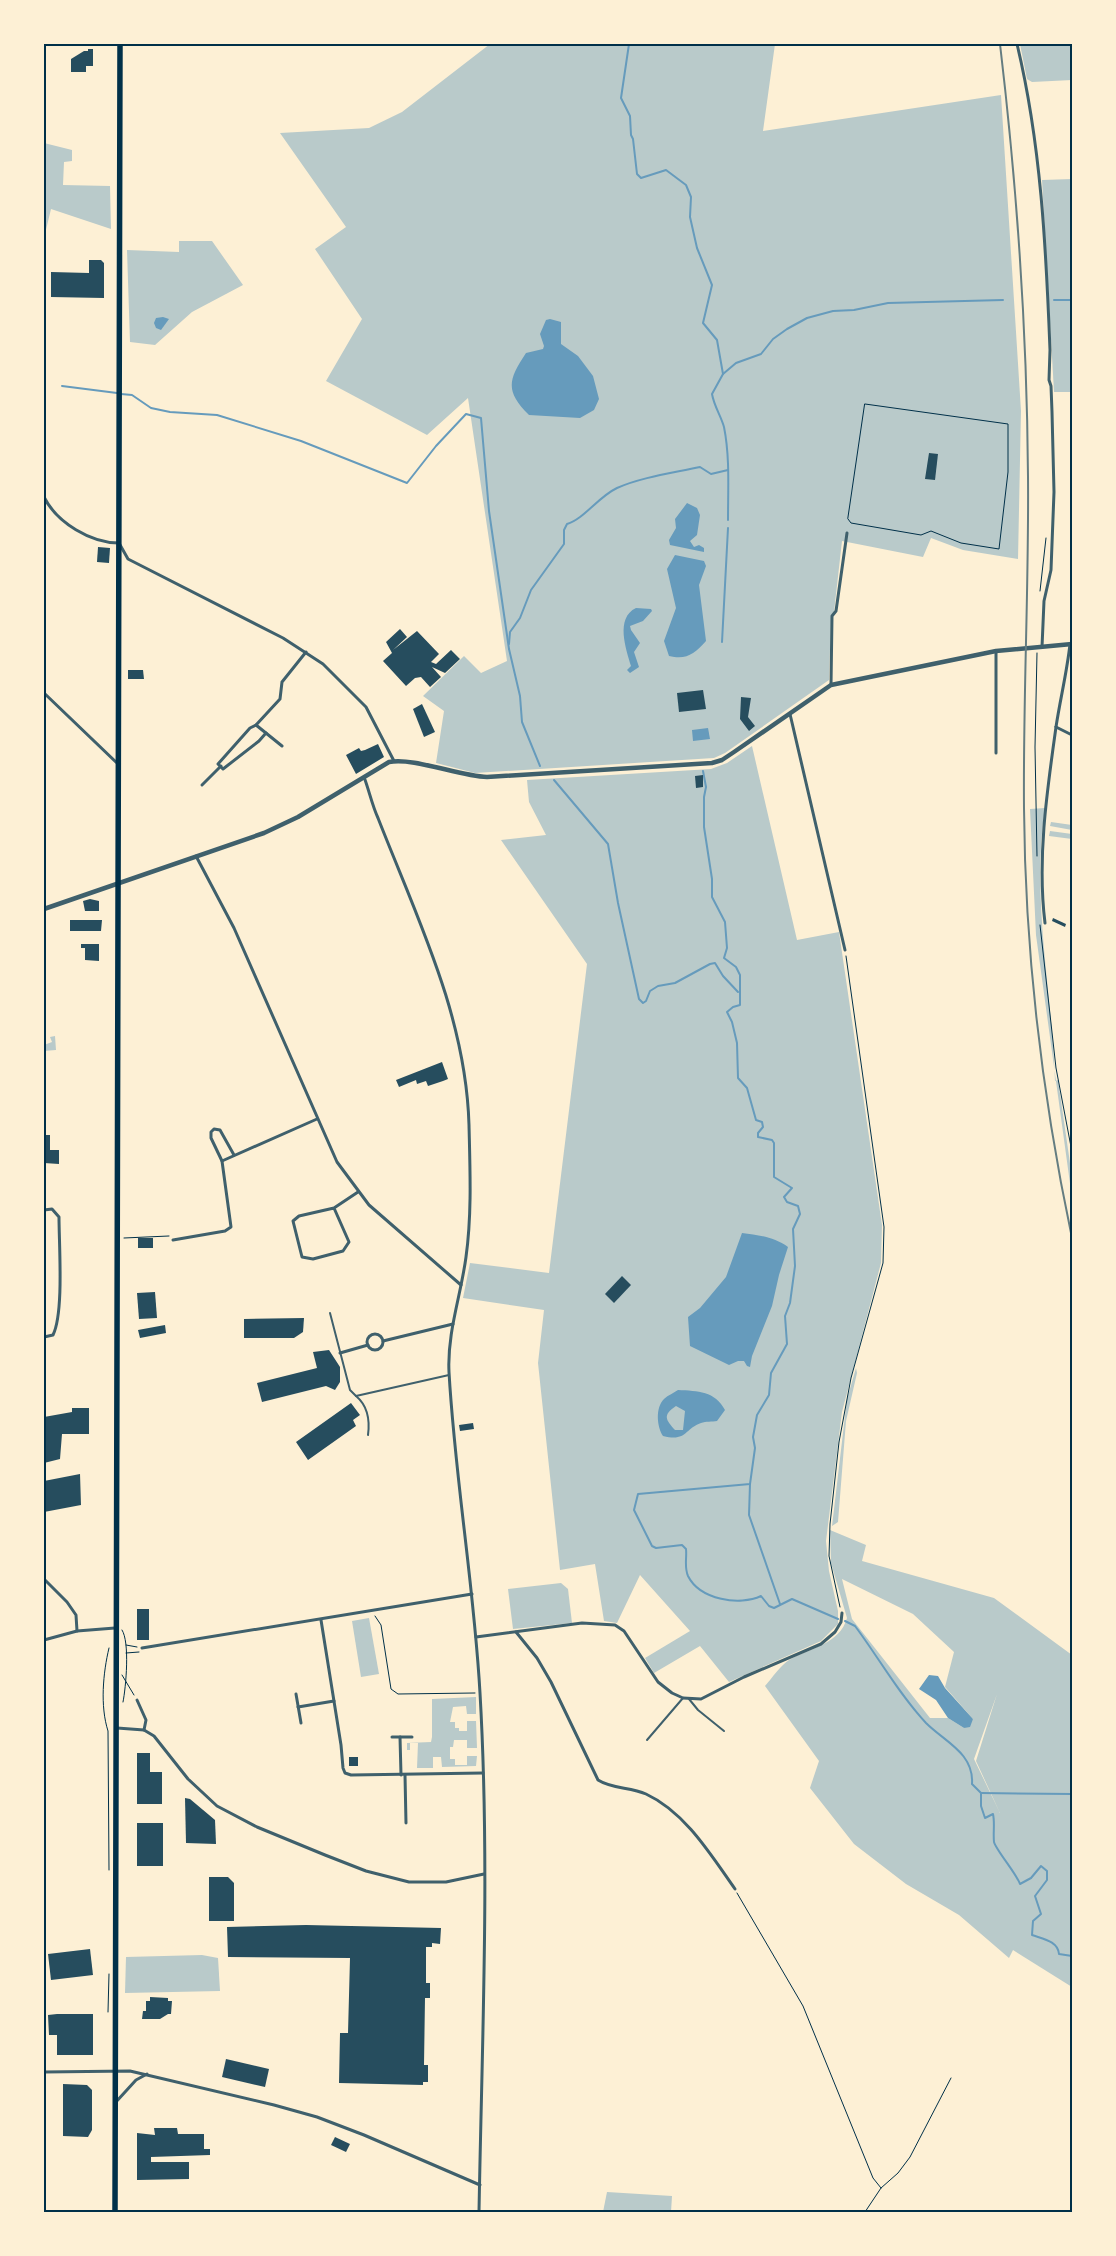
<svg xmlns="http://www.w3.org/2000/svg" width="1116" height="2256" font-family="'Zilla Slab',serif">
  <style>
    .green { fill: #b9caca; fill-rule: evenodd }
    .water { fill: #669bbc; fill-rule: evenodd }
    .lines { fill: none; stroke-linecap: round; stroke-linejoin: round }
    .stream { stroke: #669bbc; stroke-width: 2 }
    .building { fill: #264d5e }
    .path { stroke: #003049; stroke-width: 1 }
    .service { stroke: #3f606c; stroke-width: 2 }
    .minor { stroke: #3f606c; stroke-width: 3 }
    .tertiary { stroke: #3f606c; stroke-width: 4.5 }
    .primary { stroke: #003049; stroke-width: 5.5 }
    .rail { stroke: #657d81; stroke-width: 2 }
    .neatline { fill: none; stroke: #003049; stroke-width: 2 }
  </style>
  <rect width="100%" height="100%" fill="#fdf0d5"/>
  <g class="green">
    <path d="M490,44H775L763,131L1001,95L1021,411L1018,559L963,550L931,538L923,557L842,541L834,612L831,618L829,680L725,753L714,758L475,773L436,763L444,711L423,696L464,656L481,673L507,661L468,398L427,435L326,381L362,319L315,249L346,227L280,133L369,128L402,112Z"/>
    <path d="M1020,44H1072V80L1032,82L1027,79Z"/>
    <path d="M44,143L72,150V161L64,162L63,185L110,186L111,229L51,209L44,238Z"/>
    <path d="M1072,179V392H1054L1042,180Z"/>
    <path d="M179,241H212L243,285L192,312L155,345L130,342L127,250L179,252Z"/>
    <path d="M752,746L797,940L839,932L882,1225L881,1263L842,1412L826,1541L829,1571L838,1611V1624L821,1641L729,1682L700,1646L654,1673L645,1658L690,1631L640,1575L617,1623L604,1621L595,1564L560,1570L538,1363L544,1310L463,1298L470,1263L549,1273L587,964L501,840L546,835L529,802L527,780L711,769L727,763Z"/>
    <path d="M1045,808C1031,898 1052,990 1055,1081L1058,1080L1072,1177V1198L1036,935L1030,809Z"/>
    <path d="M1051,822L1072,825V830L1050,826Z"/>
    <path d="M1050,831L1072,834V839L1049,836Z"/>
    <path d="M55,1036L56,1050L44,1051V1045L52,1042L50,1037Z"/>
    <path d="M856,1368L857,1373L846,1421L838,1522L832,1526L847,1399Z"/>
    <path d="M830,1530L866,1545L862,1561L994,1598L1072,1655V1987L1013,1950L1009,1958L959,1915L906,1884L854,1844L810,1788L819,1761L765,1686C772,1678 780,1666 789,1660C810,1648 840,1644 847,1618L831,1563ZM842,1579L913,1614L954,1652L945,1687L973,1719L964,1728L948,1718H930L852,1619ZM997,1694L976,1761L1000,1813L974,1759Z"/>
    <path d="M561,1583L568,1589L572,1623L513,1629L508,1589Z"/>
    <path d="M369,1618L379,1674L361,1677L352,1621Z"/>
    <path d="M476,1697V1714H467L466,1706L453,1707L450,1722H455V1728H459V1731H467V1721H476L477,1748H467V1740H454L453,1747H450V1759H455V1765H467V1756H477L476,1766L442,1767L441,1757H433V1768H417L418,1743H410V1750H407V1743L431,1742L432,1737V1699Z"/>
    <path d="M202,1955L218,1958L220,1991L125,1993L126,1957Z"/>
    <path d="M607,2192L672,2196L671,2212H603Z"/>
  </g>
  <g class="water">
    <path d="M163,317L169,319L161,330L156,328L154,323L156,318Z"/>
    <path d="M550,319L561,322V344L578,356L593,376L599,399L594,410L580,418L529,415C505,391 508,380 526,353L543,349L544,346L540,334L546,320Z"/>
    <path d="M687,503L697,508L700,515L697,535L690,541L694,547L699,545L704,548V552L670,545L669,540L676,528L675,519Z"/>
    <path d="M675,555L704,561L706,566L699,585L706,641C694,654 687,660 669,656L664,641L676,608L667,569Z"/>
    <path d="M636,608L651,609L652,611L643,621L630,626L631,630L640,643L634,652L639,667L630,673L627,670L631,666C626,649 615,618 636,608Z"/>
    <path d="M708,728L710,739L693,741L692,730Z"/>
    <path d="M742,1233C758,1235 774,1237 788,1247L779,1275L772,1306L752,1356L750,1367L747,1366L744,1361H738L729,1365L690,1346L688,1317L700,1308L726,1277Z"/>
    <path d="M678,1390C698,1391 715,1391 725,1410L717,1421C712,1422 706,1421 701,1423C684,1429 687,1442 663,1436C657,1427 655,1408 664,1399C668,1395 674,1393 678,1390ZM676,1406L685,1411L683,1430H675C666,1420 662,1415 676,1406Z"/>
    <path d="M929,1675L938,1676L945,1688L973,1719L970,1727L964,1728L948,1718L936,1700L919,1689Z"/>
  </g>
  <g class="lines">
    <g class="stream">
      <path d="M629,44L621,98L630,116L631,135L633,139L637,174L641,178L666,170L686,185L691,197L690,217L697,248L712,285L703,323L717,340L723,374L712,394C714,406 721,416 724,427C730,457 728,489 728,520"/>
      <path d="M1054,300H1072"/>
      <path d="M723,374L736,363L761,354L773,339L787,329L807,318L833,311L854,310L888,303L1003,300"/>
      <path d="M62,386L117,393"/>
      <path d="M121,394L132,395L151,408L170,412L217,415L301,441L407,483L436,446L466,414L481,418L489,511L509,649"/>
      <path d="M722,642L728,528"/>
      <path d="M509,644L510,632L520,618L531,590L564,544V530L567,524C584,519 598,497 617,488C642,477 673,473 700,467L711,474L728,470"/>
      <path d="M509,649L520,696L522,722L540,766"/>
      <path d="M703,771L706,787L704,797V827L712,879V897L725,922L727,948L724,958L736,967L740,975V1005L733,1007L727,1012L732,1022L737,1043L738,1078L747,1088L756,1120L762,1122L763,1127L758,1133V1137L772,1140L774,1143V1177L792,1188L784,1197L787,1202L798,1206L800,1214L793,1229L795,1266L790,1303L785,1316L787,1344L771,1373L769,1395L757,1415L753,1437L755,1448L750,1484L638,1494L634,1510L652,1546L656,1548L682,1545L686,1549C687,1558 684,1567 688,1576C700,1600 740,1606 761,1596L769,1606L774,1608L792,1599L838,1619"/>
      <path d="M554,780L608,844L618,903L639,999L643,1003L646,1001L650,991L658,986L675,983L710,964L715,963L723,976L738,992"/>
      <path d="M750,1484L749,1515L780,1604"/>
      <path d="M845,1621L855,1626C879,1658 898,1693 926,1723C945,1742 974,1753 972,1784L981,1793V1806L985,1818L993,1814C995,1823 993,1833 994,1842C996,1850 1016,1873 1020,1884L1031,1878L1041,1866L1047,1871V1880L1035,1896L1041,1914L1033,1921L1032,1935C1043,1939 1058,1941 1059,1954L1072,1956"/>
      <path d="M981,1793L1072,1794"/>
    </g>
  </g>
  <g class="building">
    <path d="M88,49H93V66H86V72H71V59L84,51H88Z"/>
    <path d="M89,260H101L104,263V298L51,297V272L89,273Z"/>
    <path d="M929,453L938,454L935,480L925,479Z"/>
    <path d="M98,547L110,548L109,563L97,562Z"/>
    <path d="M400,629L407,637L393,650L417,631L439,654L431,662L436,664L451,650L460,659L445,673L432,667L441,677L430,687L421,677L415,678L406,686L383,661L392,653L386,642Z"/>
    <path d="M128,670H143L144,679H128Z"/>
    <path d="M703,690L706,709L679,712L677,693Z"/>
    <path d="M741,697L751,698L748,717L755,726L749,731L740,719Z"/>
    <path d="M422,704L435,732L424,737L413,709Z"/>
    <path d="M378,744L384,757L356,774L346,755L359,748L361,751L365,750Z"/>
    <path d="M703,775V787L696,788L695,776Z"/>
    <path d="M90,899L99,901V911H85L83,901Z"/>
    <path d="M1053,918L1066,924L1065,927L1052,921Z"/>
    <path d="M70,920H102L101,931H70Z"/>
    <path d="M81,944H99V961L85,960V948H81Z"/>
    <path d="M442,1062L448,1079L443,1081L428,1086L426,1081L417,1084L416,1080L399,1087L396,1080Z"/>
    <path d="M44,1135H50V1150H59V1164L44,1163Z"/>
    <rect x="138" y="1238" width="15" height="10"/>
    <path d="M622,1276L631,1285L614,1303L605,1294Z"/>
    <path d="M155,1292L157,1318L139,1319L137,1293Z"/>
    <path d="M304,1318L303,1332L294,1338H244V1319Z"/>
    <path d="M165,1325L166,1333L140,1338L138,1330Z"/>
    <path d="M329,1350L340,1367V1382L335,1390L326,1386L262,1402L257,1383L317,1368L313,1352Z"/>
    <path d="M351,1403L360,1415L353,1420L356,1426L308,1460L296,1442Z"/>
    <path d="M72,1408H89V1434H62L60,1459L44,1463V1417L72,1412Z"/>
    <path d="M473,1423L474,1429L460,1431L459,1425Z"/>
    <path d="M80,1474L81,1505L44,1512V1481Z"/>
    <rect x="137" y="1609" width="12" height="31"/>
    <path d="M137,1753H150V1772H162V1804H137Z"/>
    <rect x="349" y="1757" width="9" height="9"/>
    <path d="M185,1798L190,1799L215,1820L216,1844L186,1843Z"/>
    <rect x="137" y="1823" width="26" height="43"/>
    <path d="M209,1877H228L234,1883V1921H209Z"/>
    <path d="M306,1925L441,1928L440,1944L432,1943V1947H426V1983H430V1998H425L424,2065H428V2082H423V2085L339,2083L340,2033H348L350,1958L228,1957L227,1927Z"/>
    <path d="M90,1949L93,1975L51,1980L48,1954Z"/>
    <path d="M150,1997L168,1998V2001H172L171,2014H168L160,2019H142L143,2011H146V2001H150Z"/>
    <path d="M57,2014H93V2055H57V2035H49L48,2015Z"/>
    <path d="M226,2059L269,2069L265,2087L222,2077Z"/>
    <path d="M63,2084L87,2085L92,2090V2130L88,2137L63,2136Z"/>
    <path d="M154,2128H177L178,2134H204V2149H210V2155L151,2157V2162H189V2179L137,2180V2133L155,2135Z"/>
    <path d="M335,2137L350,2144L346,2152L331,2145Z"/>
  </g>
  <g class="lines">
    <g class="path">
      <path d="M865,404L1008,424V472L999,549L961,543L931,531L921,535L851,523L848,519Z"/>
      <path d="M1040,591L1046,538"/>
      <path d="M1037,856L1035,747L1037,653"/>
      <path d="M1040,925L1056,1068L1072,1152"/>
      <path d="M124,1238L169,1236"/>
      <path d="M840,1607L829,1556L830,1524L839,1442L851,1378L883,1263L884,1227L846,956"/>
      <path d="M375,1616L381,1625L391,1689L398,1694L475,1693"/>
      <path d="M122,1630C130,1642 126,1687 123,1702"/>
      <path d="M126,1645L137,1647"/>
      <path d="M126,1653L139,1652"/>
      <path d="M122,1675L134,1695"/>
      <path d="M109,1870L108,1731C100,1706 103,1673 109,1648"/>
      <path d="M737,1893L803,2006L873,2178L881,2188"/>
      <path d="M108,2012L109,1974"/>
      <path d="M865,2212L881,2188L898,2173L910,2157L951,2078"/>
    </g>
    <g class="service">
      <path d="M330,1313L350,1390L356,1396L449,1375"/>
      <path d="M356,1396C368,1406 370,1420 368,1435"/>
      <path d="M689,1699L698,1710L724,1731"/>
      <path d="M647,1740L683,1698"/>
    </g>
    <g class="minor">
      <path d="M1017,44C1041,144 1046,247 1050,350L1049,380L1051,386L1052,412L1054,492L1051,570L1044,601L1042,647"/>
      <path d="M44,497C57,523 91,543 119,543L128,559L283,638L323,664L366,707L394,761"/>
      <path d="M996,651V753"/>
      <path d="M831,685L832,616L836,611L847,533"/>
      <path d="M44,693L117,763"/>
      <path d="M790,714L845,950"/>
      <path d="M256,725L282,746"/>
      <path d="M1056,727L1072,735"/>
      <path d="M266,733L259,741L223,769L218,764L250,728L256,725L280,699L282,682L306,652"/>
      <path d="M364,777C369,790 372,805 378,818C417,918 466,1016 469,1125C470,1168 472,1214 466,1257C461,1295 447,1333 449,1372C455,1479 474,1585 480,1693C490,1866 482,2039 479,2212"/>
      <path d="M202,785L221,766"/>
      <path d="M196,856L234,928L337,1162L369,1205L461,1285"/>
      <path d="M1045,923C1037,859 1047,791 1056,727C1060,700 1067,672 1070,644"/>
      <path d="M222,1161L317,1119"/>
      <path d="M334,1208L349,1242L343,1251L313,1259L302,1257L293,1221L299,1216L334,1208L358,1192"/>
      <path d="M44,1210L52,1209L59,1217C59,1245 64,1313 53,1335L44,1337"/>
      <path d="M173,1240L225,1231L231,1227L222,1161L211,1138V1132L214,1129L220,1130L234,1155"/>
      <circle cx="375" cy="1342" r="8"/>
      <path d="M383,1341L453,1324"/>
      <path d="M340,1353L368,1345"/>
      <path d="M44,1579L67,1602L76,1615L77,1631"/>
      <path d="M321,1620L341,1745L343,1768L345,1773L351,1775L483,1773"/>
      <path d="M516,1632L537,1658L551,1682L598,1780C612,1789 630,1787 646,1794C685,1812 711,1855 735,1889"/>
      <path d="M476,1637L582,1623L615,1625L624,1631L658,1682L672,1693L683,1698L701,1699L744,1677L821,1644L835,1632L841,1622L842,1613"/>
      <path d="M44,1640L77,1631L115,1628"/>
      <path d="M142,1648L472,1594"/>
      <path d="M296,1694L301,1723"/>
      <path d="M137,1700L146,1720L144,1730"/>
      <path d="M298,1707L334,1701"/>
      <path d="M117,1728L144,1730L154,1736L188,1779L217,1806L257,1827L325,1855L366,1871L409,1882H446L484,1874"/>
      <path d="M392,1737H412"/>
      <path d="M400,1737L401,1775"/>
      <path d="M405,1775L406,1823"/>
      <path d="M44,2072L130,2071L274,2105L317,2117L364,2135L480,2185"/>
      <path d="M115,2103L136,2080L147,2074"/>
    </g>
    <path class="tertiary" d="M44,909L264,833L298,817L389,762C413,757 459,776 487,777L712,763L722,760L734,752L831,685L996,651L1072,644"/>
    <path class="primary" d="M115,2212L120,44"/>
    <path class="rail" d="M1000,44C1017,187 1027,332 1028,476C1029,587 1023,697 1024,808C1025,952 1042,1096 1072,1238"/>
  </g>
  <rect width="1116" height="2256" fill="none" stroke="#fdf0d5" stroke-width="90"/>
  <rect x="45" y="45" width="1026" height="2166" class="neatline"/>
</svg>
